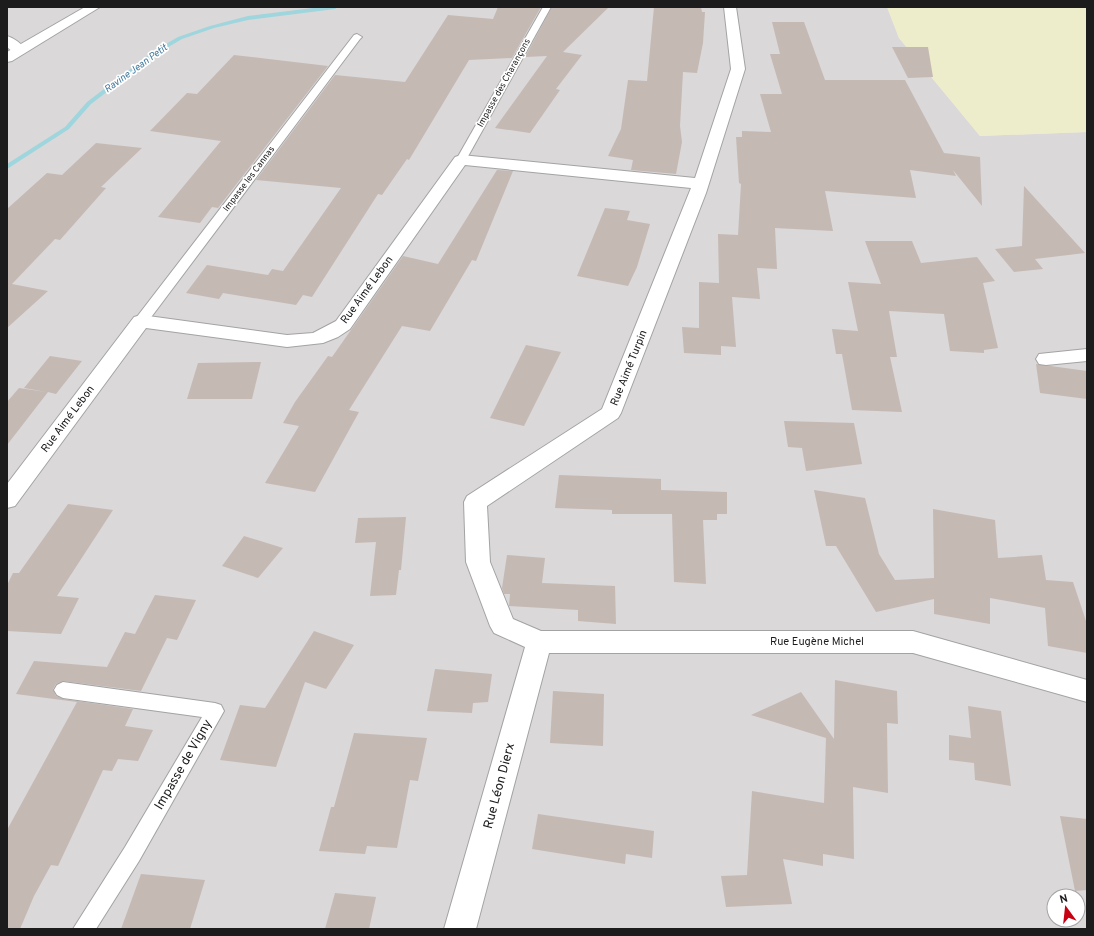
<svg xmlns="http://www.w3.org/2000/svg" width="1094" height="936" font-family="Overpass,sans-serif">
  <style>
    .residential { fill: #dad8d9; fill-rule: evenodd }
    .farmland { fill: #eeedcb }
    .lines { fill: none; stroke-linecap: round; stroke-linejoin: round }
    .stream { fill: #9fd5dd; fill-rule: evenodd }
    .building { fill: #c5b9b4 }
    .service-casing { stroke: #a3a3a3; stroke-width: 2 }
    .minor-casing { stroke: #a3a3a3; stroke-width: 2 }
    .tertiary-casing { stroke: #a3a3a3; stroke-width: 2 }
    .service { fill: #fff; fill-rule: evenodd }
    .minor { fill: #fff; fill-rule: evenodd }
    .tertiary { fill: #fff; fill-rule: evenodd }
    .labels { text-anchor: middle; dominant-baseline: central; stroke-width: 3.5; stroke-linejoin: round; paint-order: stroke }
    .far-street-label { font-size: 9px; fill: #1c1c1c; stroke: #fff }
    .far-water-label { font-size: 10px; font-style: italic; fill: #41789d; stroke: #fff }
    .street-label { font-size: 11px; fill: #1c1c1c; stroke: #fff }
    .near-street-label { font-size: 13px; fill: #1c1c1c; stroke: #fff }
  </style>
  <rect width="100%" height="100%" fill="#eee8e1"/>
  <path class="residential" d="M7,7H887L899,38L980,136L1087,132V929H7ZM1054,896H1078V920H1054Z"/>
  <path class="farmland" d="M887,7H1087V132L980,136L899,38Z"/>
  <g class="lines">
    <path class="stream" d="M321,7H338L335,9L248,20L214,28L182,39L158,53L91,104L69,129L7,169V164L65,127L87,102L154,51L178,37L210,26L248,16Z"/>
  </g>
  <g class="building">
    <path d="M498,7H541L512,58L469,60L409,160L407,159L382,195L378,194L312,297L303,295L296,305L223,293L219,299L186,293L207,265L268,275L272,269L283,271L341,188L256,180L335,75L405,82L448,15L493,19Z"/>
    <path d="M552,7H609L563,52L582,55L556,89L560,90L530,133L495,128L547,56L525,57Z"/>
    <path d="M654,7H701L702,12H705L703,43L697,73L683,72L680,126L682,142L676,174L631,170L633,160L608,156L621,129L628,80L647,81Z"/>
    <path d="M772,22H804L825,80H905L944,153L980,157L982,206L953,170L956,176L910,170L916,198L825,191L833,231L775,228L777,269L757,268L760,299L732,297L736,347L721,346V355L684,353L682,327L699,328V282L719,283L718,234L738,235L741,184L739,183L736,137H742V131L771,132L760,94H782L770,54H780Z"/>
    <path d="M892,47H928L933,77L908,78Z"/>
    <path d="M234,55L328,66L218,208L212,207L200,223L158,217L221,141L150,131L187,93L197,94Z"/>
    <path d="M96,143L142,148L101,187L106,188L60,240L55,239L12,284L48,291L7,328V209L47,173L62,175Z"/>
    <path d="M497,170L513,171L476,261L472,260L430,331L402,326L349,410L359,412L315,492L265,483L299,426L283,423L295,402L328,356L332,357L403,256L438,264Z"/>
    <path d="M1024,186L1085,253L1035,259L1043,269L1014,272L995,249L1022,246Z"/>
    <path d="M605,208L630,211L627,220L650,224L637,267L628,286L577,276Z"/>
    <path d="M865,241H912L921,263L977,257L995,281L983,283L998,348L984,350V353L950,351L944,314L889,311L897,357H890L902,412L852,410L842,354H836L832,329L858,331L848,282L881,284Z"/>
    <path d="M526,345L561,352L524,426L490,418Z"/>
    <path d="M50,356L82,361L56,394L48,392L7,445V402L19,388L46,392L24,388Z"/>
    <path d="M261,362L252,399H187L198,363Z"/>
    <path d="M1036,364L1087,371V399L1040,393Z"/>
    <path d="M784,421L854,423L862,464L806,471L802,448L788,447Z"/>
    <path d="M559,475L661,479V490L727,492V514H717V520H703L706,584L674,582L672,514H612V510L555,508Z"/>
    <path d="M814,490L865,498L879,554L895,580L934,578L933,509L995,520L998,558L1042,555L1046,580L1073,582L1087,624V653L1048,646L1045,608L990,598V624L934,614V599L876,612L836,546H826Z"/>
    <path d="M68,504L113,510L57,596L79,598L61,634L7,631V585L13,573H19Z"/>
    <path d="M406,517L401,570H399L396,595L370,596L376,542L355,543L358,518Z"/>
    <path d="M244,536L283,548L258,578L222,566Z"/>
    <path d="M507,555L545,558L542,583L615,586L616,624L578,621V610L509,606L510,594H504L502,588Z"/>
    <path d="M155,595L196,600L177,640L167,638L141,691L63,681L56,684L53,689L56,696L63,699L133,709L125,726L153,730L138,761L118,759L112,771L103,770L58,866L51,865L34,896L20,929H7V830L77,702L16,694L34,661L107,667L125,632L135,634Z"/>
    <path d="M314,631L354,645L326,689L305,682L276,767L220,760L240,705L265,708Z"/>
    <path d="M435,669L492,674L488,702L473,703L472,713L427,711Z"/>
    <path d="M835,680L897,691L898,724L887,723L888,793L853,787L854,859L823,854V866L783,859L792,904L726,907L721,876L747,875L752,791L824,803L826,738L751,715L801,692L834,739Z"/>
    <path d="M553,691L604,694L603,746L550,743Z"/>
    <path d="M968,706L1001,711L1011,786L975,780L974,763L949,760V735L971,738Z"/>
    <path d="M354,733L427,738L418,781L410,780L397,848L367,846L365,854L319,851L331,807H334Z"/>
    <path d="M538,814L654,831L652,858L626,854L625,864L532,849Z"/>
    <path d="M1060,816L1087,819V890L1075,891Z"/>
    <path d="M141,874L205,880L190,929H121Z"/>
    <path d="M335,893L376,897L369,929H325Z"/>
  </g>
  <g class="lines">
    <g class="service-casing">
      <g id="service">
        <path d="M543,7H551L466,160L461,163L457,162L456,160Z"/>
        <path d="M357,34L362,37L360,39L146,324H136L134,321L136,318L354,35Z"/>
        <path d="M63,682L215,703L221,705L224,711L139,861L96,929H73L125,847L202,717L63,698L57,695L54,690L57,685Z"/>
      </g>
    </g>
    <g class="minor-casing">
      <g id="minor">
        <path d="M724,7H736L745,69L706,193L621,413L618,418L487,506L490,562L513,619L541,631H913L1087,680V702L913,653H549L476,929H444L525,647L494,633L490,626L466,562L464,502L467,496L602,409L691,188L465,165L350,329L338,337L323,343L287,347L146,328L15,506L7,508V484L134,317L141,315L287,335L313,333L336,321L455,157L461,155L695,178L731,69Z"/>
        <path d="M7,36C14,38 22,44 26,50L24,53H14L7,47Z"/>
        <path d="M1087,349V361L1046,365L1039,364L1036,359L1039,354Z"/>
      </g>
    </g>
    <g class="tertiary-casing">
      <path id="tertiary" d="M85,7H100L12,61L7,62V52Z"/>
    </g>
    <use href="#service" class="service"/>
    <use href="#minor" class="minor"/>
    <use href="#tertiary" class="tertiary"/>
  </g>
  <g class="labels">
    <g class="far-street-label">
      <text transform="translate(504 83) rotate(-61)">Impasse des Charançons</text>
      <text transform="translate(249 179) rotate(-53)">Impasse les Cannas</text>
    </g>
    <g class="far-water-label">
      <text transform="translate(136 69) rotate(-36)">Ravine Jean Petit</text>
    </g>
    <g class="street-label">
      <text transform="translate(367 290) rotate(-54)">Rue Aimé Lebon</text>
      <text transform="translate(629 368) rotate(-68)">Rue Aimé Turpin</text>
      <text transform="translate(68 419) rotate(-53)">Rue Aimé Lebon</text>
      <text x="817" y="642">Rue Eugène Michel</text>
    </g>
    <g class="near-street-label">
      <text transform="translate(184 765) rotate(-60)">Impasse de Vigny</text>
      <text transform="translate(500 786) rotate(-75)">Rue Léon Dierx</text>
    </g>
  </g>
  <rect width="1094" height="936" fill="none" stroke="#1c1c1c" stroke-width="16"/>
  <g transform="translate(1066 908) rotate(345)"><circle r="19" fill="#ffffff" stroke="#a4a4a4"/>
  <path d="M0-3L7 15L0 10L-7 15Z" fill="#c70013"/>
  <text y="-6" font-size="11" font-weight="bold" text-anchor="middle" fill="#1c1c1c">N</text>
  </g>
</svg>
